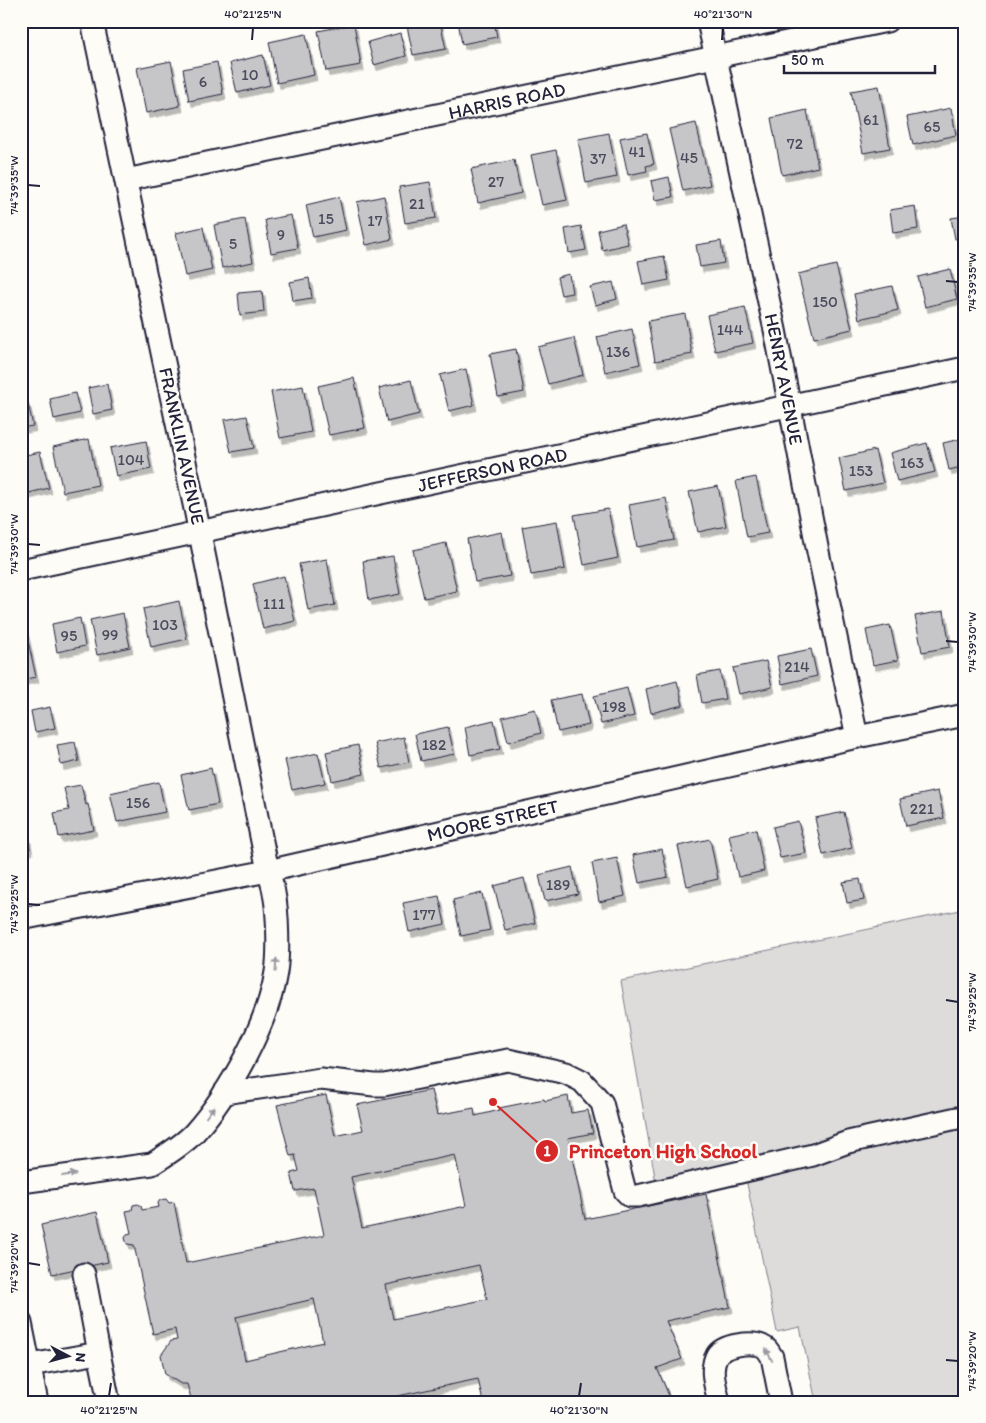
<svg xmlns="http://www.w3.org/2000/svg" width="986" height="1423" font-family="Itim,sans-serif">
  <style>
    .green { fill: #dddcdb; stroke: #807f8b }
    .building { fill: #c6c6c8; stroke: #22223b; fill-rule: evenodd; filter: url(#shadow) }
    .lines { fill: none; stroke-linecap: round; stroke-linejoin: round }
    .minor-casing { stroke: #22223b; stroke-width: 25 }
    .path { stroke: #22223b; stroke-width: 3; stroke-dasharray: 5 4; stroke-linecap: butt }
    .minor { stroke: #fdfcf7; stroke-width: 21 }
    .oneway { fill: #9a9aa2 }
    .ticks { fill: none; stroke: #22223b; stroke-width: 2 }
    .labels { text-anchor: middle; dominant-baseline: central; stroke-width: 5; stroke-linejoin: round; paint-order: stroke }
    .number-label { font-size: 16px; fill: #4b4b5e }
    .street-label { font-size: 19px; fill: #22223b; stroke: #fdfcf7 }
    .leader { fill: none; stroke: #d62828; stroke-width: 2 }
    .callout-dot { fill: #d62828; stroke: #fdfcf7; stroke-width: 2 }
    .mark-label { font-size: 15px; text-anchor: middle; font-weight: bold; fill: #fff }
    .callout-label { font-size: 20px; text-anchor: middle; font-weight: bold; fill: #d62828; stroke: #fdfcf7; stroke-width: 5; stroke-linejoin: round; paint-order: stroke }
    .neatline { fill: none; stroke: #22223b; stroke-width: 2 }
    .ticks-label { font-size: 12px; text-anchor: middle; fill: #22223b }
  </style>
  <defs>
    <filter id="shadow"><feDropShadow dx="3" dy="5.5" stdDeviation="0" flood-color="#0004"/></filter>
  </defs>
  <rect width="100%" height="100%" fill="#fdfcf7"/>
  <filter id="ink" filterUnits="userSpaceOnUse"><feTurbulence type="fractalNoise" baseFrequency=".02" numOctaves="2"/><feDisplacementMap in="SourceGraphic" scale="10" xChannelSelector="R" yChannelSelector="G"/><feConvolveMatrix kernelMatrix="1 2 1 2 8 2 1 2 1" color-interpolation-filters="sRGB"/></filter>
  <g filter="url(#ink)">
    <path class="green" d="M965,909V1402H816L800,1327L777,1332L744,1169L656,1183L621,981Z"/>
    <g class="building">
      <path d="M406,21H440L446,49L413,55Z"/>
      <path d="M458,21H494L497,37L462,44Z"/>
      <path d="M354,24L361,65L326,71L318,31Z"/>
      <path d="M400,33L406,56L374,65L368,42Z"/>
      <path d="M306,34L314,75L277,83L269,42Z"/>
      <path d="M263,55L270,85L237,93L230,63Z"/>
      <path d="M171,61L180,106L146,113L137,68Z"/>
      <path d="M217,62L223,94L189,101L183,69Z"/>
      <path d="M879,86L890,148L863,153L851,91Z"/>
      <path d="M951,108L956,135L913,145L907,117Z"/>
      <path d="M807,110L818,167L782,175L771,118Z"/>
      <path d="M696,123L710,185L683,191L669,129Z"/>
      <path d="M609,133L617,177L586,183L578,139Z"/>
      <path d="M647,133L654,164L646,166L647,171L628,175L620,138Z"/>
      <path d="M556,150L567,200L542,205L531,155Z"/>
      <path d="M514,160L521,193L478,203L471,169Z"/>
      <path d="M669,177L673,197L655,200L651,181Z"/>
      <path d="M430,182L436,218L405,223L399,187Z"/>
      <path d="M384,196L392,239L366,245L357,202Z"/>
      <path d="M339,197L346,230L313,237L306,205Z"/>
      <path d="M915,206L918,229L893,233L890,210Z"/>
      <path d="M291,215L298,248L271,253L265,220Z"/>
      <path d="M965,216V237L955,239L951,218Z"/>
      <path d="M245,219L253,262L222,268L214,225Z"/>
      <path d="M623,224L628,244L602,250L598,230Z"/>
      <path d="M581,226L586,250L569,253L565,229Z"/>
      <path d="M203,227L212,270L185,276L176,233Z"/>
      <path d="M721,241L724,263L700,267L696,245Z"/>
      <path d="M664,256L669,280L643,285L638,261Z"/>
      <path d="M836,265L852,329L814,338L798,274Z"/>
      <path d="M950,269L957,299L925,307L918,277Z"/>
      <path d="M569,274L572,293L561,295L557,277Z"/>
      <path d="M309,278L312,298L293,301L290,282Z"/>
      <path d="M613,282L617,299L595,305L590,287Z"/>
      <path d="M892,286L898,310L859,319L854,294Z"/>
      <path d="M262,291L264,312L240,315L238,293Z"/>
      <path d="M745,307L753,343L715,351L707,315Z"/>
      <path d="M685,314L692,354L655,361L648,321Z"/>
      <path d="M632,329L640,364L605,372L597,337Z"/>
      <path d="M574,338L583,375L548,384L538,347Z"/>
      <path d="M516,349L524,392L498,397L490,354Z"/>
      <path d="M466,369L474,405L449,411L440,375Z"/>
      <path d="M354,378L365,428L329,435L318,386Z"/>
      <path d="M411,380L419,414L387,422L379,388Z"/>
      <path d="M107,384L112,410L93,414L88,388Z"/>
      <path d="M303,386L311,432L280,438L271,392Z"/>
      <path d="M75,393L80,413L54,419L50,399Z"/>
      <path d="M28,403L33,426L21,428V404Z"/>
      <path d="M247,416L254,448L231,452L224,420Z"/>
      <path d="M965,438V466L949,470L943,443Z"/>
      <path d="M89,439L98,485L63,492L53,447Z"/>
      <path d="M146,441L151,469L116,476L110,448Z"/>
      <path d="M927,443L935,472L897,481L890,453Z"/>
      <path d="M875,450L883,483L846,491L839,458Z"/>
      <path d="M40,452L49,488L21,495V456Z"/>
      <path d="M756,477L768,533L747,537L736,481Z"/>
      <path d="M718,486L726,526L698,532L689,492Z"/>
      <path d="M666,498L674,540L637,547L629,505Z"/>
      <path d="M608,509L618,558L584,565L574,515Z"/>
      <path d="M557,521L565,569L531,575L522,527Z"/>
      <path d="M502,532L510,576L475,582L467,539Z"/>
      <path d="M446,543L457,591L424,598L413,550Z"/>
      <path d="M393,556L400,594L369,600L363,561Z"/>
      <path d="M327,559L335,605L308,610L299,564Z"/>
      <path d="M284,576L295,621L263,629L253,584Z"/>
      <path d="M179,601L187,639L151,647L143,609Z"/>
      <path d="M944,611L950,647L922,652L915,616Z"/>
      <path d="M123,613L130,647L97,655L90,620Z"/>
      <path d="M80,618L85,646L57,652L52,624Z"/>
      <path d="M890,625L898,660L873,665L866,630Z"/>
      <path d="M25,627L36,677L21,680V628Z"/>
      <path d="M811,649L817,676L782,684L777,656Z"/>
      <path d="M766,661L772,687L739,694L733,668Z"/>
      <path d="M720,671L725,699L702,703L697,675Z"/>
      <path d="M677,681L683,705L651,713L646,689Z"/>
      <path d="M627,688L634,716L601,724L594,696Z"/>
      <path d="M582,694L589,725L558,732L551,700Z"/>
      <path d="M50,707L55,728L35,732L31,711Z"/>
      <path d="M535,709L541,733L508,742L502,717Z"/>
      <path d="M494,720L500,749L470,755L465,727Z"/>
      <path d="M448,727L454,754L421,761L415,734Z"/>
      <path d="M404,737L409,762L381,768L375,743Z"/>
      <path d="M75,742L79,761L61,765L57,745Z"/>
      <path d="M358,745L364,774L332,781L326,752Z"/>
      <path d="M318,753L325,783L292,790L285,760Z"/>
      <path d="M211,768L218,804L189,810L181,775Z"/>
      <path d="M159,782L165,812L117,822L110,793Z"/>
      <path d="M81,785L86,805L88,804L94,830L59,837L54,813L69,810L64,788Z"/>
      <path d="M938,791L944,818L906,826L900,799Z"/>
      <path d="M21,801L30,849L21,850Z"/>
      <path d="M844,812L852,848L823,855L815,818Z"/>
      <path d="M798,821L806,853L780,858L773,827Z"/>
      <path d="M756,829L764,871L738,877L729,835Z"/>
      <path d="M710,839L718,879L687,886L678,846Z"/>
      <path d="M662,849L668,877L639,883L633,855Z"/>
      <path d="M617,858L625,896L599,902L592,863Z"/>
      <path d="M572,867L578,894L545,901L539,875Z"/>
      <path d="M524,878L535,923L505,930L494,886Z"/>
      <path d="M860,879L864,900L847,903L843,882Z"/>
      <path d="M482,893L490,930L461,936L453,900Z"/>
      <path d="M439,896L445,924L409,932L403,903Z"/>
      <path d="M431,1090L437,1115L474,1108L475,1116L500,1110L499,1108L544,1099L545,1101L568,1096L571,1113L588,1110L593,1133L568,1138L585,1219L706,1194L730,1307L666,1321L682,1359L657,1368L667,1391L670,1402H483L478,1379L393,1397V1402H192L187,1384H181L165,1374L161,1355L171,1341L177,1340L175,1329L153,1334L134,1245L127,1244L125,1238L127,1234L131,1233L126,1211L132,1210L133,1205L138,1204L141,1206L142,1210L159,1207L158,1203L160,1200L166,1199L169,1203L174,1202L186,1263L324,1235L314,1188L295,1191L291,1173L299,1171L295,1155L290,1156L277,1105L326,1095L335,1136L363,1130L357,1105ZM455,1155L466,1206L362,1228L351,1177ZM479,1265L487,1299L393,1319L386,1285ZM314,1299L323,1342L245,1360L236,1317Z"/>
      <path d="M97,1212L108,1262L52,1274L41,1225Z"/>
    </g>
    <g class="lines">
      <g class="minor-casing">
        <g id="minor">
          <path id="s1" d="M708,21L775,330L817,547L857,737"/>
          <path id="s2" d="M126,180L887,21"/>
          <path id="s3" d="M21,570L965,368"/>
          <path id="s4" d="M21,919L268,871L857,737L965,715"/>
          <path d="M224,1093L321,1079L374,1085H384L508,1060L566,1073L582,1081L602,1103L625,1191L630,1196H638L813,1155L848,1142L957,1118"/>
          <path d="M21,1182L152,1164C166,1155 183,1145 194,1133C229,1094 268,1024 276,972C279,953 278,912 274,893C273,885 270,878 268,871L195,509L92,21"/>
          <path d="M84,1274L99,1353"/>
          <path d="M21,1323L37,1402"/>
          <path d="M30,1365L99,1353L109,1402"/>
          <path d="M719,1402C716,1388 709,1369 717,1355C723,1345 752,1341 762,1346C767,1348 769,1352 772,1357L781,1402"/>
        </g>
      </g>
      <path class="path" d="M21,1218H22"/>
      <use href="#minor" class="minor"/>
    </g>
    <defs><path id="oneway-solid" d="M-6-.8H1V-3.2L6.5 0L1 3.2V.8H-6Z" transform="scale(1.25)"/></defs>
    <g class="oneway">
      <use href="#oneway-solid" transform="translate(276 965) rotate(-86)"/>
      <use href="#oneway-solid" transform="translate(210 1112) rotate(-53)"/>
      <use href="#oneway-solid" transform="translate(69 1175) rotate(-8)"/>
      <use href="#oneway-solid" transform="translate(769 1355) rotate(-118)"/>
    </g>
  </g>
  <path class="ticks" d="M252,40L253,28M722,40L723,28M28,185L40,186M946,281L958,282M28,544L40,545M946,641L958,642M28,904L40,905M946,1000L958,1002M28,1263L40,1265M946,1360L958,1361M109,1396L111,1383M579,1396L581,1383"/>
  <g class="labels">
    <g class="number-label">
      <text x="250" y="74">10</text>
      <text x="203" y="81">6</text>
      <text x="871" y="119">61</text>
      <text x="932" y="126">65</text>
      <text x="795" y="143">72</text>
      <text x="637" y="151">41</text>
      <text x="689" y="157">45</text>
      <text x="598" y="158">37</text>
      <text x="496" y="181">27</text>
      <text x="417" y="203">21</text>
      <text x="326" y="218">15</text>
      <text x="375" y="220">17</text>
      <text x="281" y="234">9</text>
      <text x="233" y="243">5</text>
      <text x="825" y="301">150</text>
      <text x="730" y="329">144</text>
      <text x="618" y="351">136</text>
      <text x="131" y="459">104</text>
      <text x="912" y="462">163</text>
      <text x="861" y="470">153</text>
      <text x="274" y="603">111</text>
      <text x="165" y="624">103</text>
      <text x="110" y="634">99</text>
      <text x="69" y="635">95</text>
      <text x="797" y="666">214</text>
      <text x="614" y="706">198</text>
      <text x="434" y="744">182</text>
      <text x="138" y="802">156</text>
      <text x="922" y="808">221</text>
      <text x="558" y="884">189</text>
      <text x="424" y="914">177</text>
    </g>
    <g class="street-label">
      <text stroke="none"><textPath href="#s2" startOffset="389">HARRIS ROAD</textPath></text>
      <text stroke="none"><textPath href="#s1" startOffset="366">HENRY AVENUE</textPath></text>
      <text transform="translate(182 446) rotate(78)">FRANKLIN AVENUE</text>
      <text stroke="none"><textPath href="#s3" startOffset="482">JEFFERSON ROAD</textPath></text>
      <text stroke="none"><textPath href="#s4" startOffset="482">MOORE STREET</textPath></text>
    </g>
  </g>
  <path class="leader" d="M493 1102L547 1151"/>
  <g class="callout-dot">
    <circle cx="493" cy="1102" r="5"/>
    <circle cx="547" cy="1151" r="12"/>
  </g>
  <g class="mark-label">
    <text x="547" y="1156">1</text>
  </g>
  <g class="callout-label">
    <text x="663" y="1158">Princeton High School</text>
  </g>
  <rect width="986" height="1423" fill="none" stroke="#fdfcf7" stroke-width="55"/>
  <g transform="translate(68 1356) rotate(96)" stroke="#fdfcf7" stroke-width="4" paint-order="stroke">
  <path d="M0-4L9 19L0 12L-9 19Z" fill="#22223b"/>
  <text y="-8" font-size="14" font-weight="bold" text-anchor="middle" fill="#22223b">N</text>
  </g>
  <path d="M784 65v8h151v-8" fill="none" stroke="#22223b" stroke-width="2.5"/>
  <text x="791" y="65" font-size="15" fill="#22223b" stroke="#fdfcf7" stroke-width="4" paint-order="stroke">50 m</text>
  <rect x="28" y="28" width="930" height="1368" class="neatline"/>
  <g class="ticks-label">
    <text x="253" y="18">40°21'25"N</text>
    <text x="723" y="18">40°21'30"N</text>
    <text transform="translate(14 185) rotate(-90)" y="4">74°39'35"W</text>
    <text transform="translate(972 282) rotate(-90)" y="4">74°39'35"W</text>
    <text transform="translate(14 544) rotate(-90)" y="4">74°39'30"W</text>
    <text transform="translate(972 642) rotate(-90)" y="4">74°39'30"W</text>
    <text transform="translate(14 904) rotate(-90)" y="4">74°39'25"W</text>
    <text transform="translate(972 1002) rotate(-90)" y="4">74°39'25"W</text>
    <text transform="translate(14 1263) rotate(-90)" y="4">74°39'20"W</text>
    <text transform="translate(972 1361) rotate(-90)" y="4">74°39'20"W</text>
    <text x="109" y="1414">40°21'25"N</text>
    <text x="579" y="1414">40°21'30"N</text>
  </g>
</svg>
